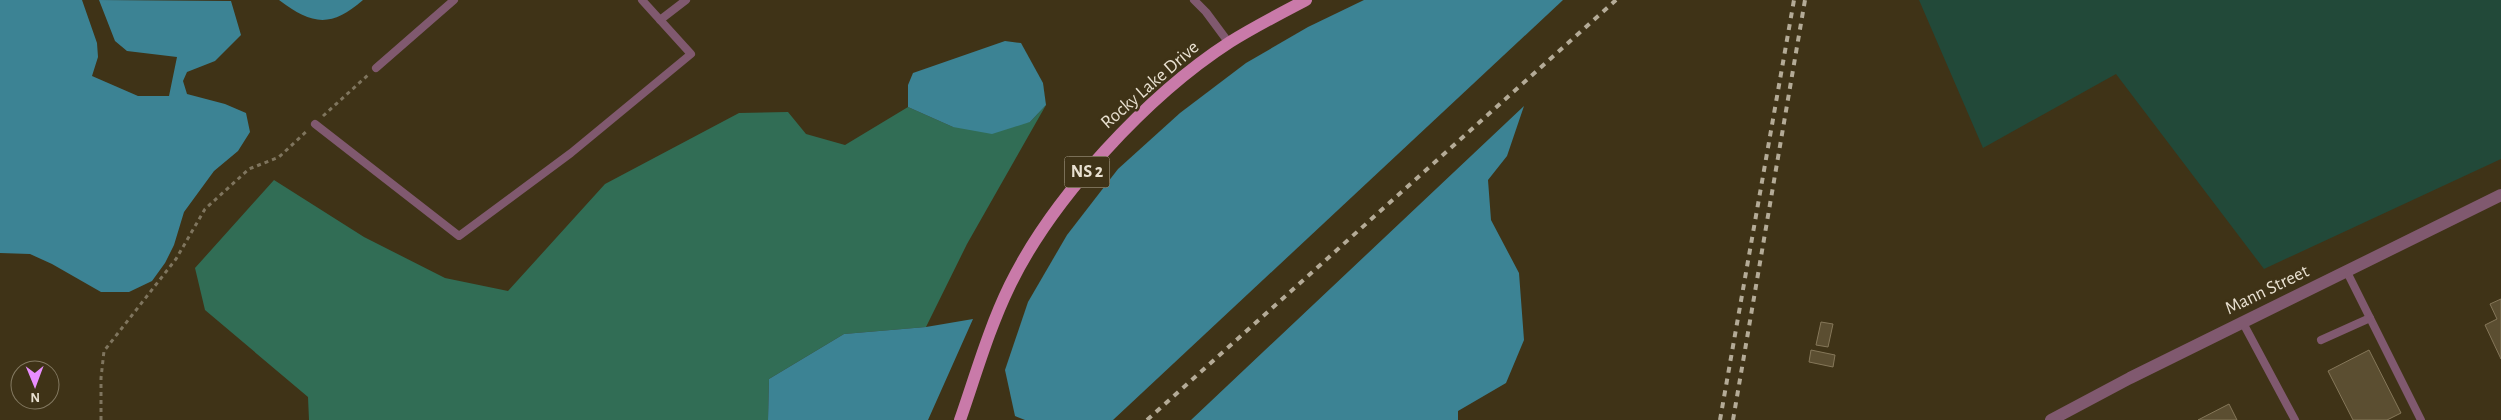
<svg xmlns="http://www.w3.org/2000/svg" width="2501" height="420" font-family="'Alegreya Sans',sans-serif">
  <style>
    .green { fill: #224939 }
    .forest { fill: #316d55 }
    .water { fill: #3c8394 }
    .building { fill: #5b4e31; stroke: #857759 }
    .lines { fill: none; stroke-linecap: round; stroke-linejoin: round }
    .path { stroke: #7f755e; stroke-width: 3; stroke-dasharray: 4 4; stroke-linecap: butt }
    .service { stroke: #80596f; stroke-width: 8 }
    .minor { stroke: #80596f; stroke-width: 12 }
    .primary { stroke: #c97aa9; stroke-width: 12 }
    .rail { stroke: #b4ab97; stroke-width: 4; stroke-dasharray: 6 6; stroke-linecap: butt }
    .labels { text-anchor: middle; dominant-baseline: central; stroke-width: 5; stroke-linejoin: round; paint-order: stroke }
    .shield { fill: #3f3317; stroke: #b6ad99; stroke-width: 1 }
    .shield-label { font-size: 18px; font-weight: bold; fill: #e9e1d1 }
    .street-label { font-size: 19px; fill: #e9e1d1; stroke: #3f3317 }
  </style>
  <rect width="100%" height="100%" fill="#3f3317"/>
  <path class="green" d="M1919,0H2501V159L2264,269L2116,74L1983,148Z"/>
  <path class="forest" d="M1046,105L967,244L926,327L844,334L769,379L768,420H309L308,397L205,310L195,268L274,180L364,237L445,278L508,291L605,184L739,113L788,112L806,134L845,145L908,107L953,127L1030,122Z"/>
  <g class="water">
    <path d="M0,0H82L97,43L98,57L92,76L138,96H169L177,57L127,51L115,41L99,0L231,1L241,35L215,61L187,72L183,81L187,94L225,104L246,113L250,132L238,151L214,171L184,212L174,245L165,263L152,281L129,292H101L52,264L30,254L0,253Z"/>
    <path d="M279,0H363C331,28 312,25 279,0Z"/>
    <path d="M1364,0H1563L1113,420H1025L1015,416L1005,370L1028,302L1067,235L1118,169L1180,113L1246,63L1308,27Z"/>
    <path d="M1005,41L1021,43L1043,83L1046,105L1030,122L992,134L953,127L908,107V85L913,73Z"/>
    <path d="M1524,106L1507,156L1488,180L1491,220L1519,273L1524,340L1506,383L1458,411V420H1191Z"/>
    <path d="M973,319L928,420H768L769,379L844,334L926,327Z"/>
  </g>
  <g class="building">
    <path d="M2501,299V359L2485,325L2497,319L2490,304Z"/>
    <path d="M1821,322L1833,324L1828,347L1816,345Z"/>
    <path d="M1811,350L1835,355L1833,367L1809,362Z"/>
    <path d="M2369,350L2401,413L2387,420H2353L2328,371Z"/>
    <path d="M2229,404L2237,420H2198Z"/>
  </g>
  <g class="lines">
    <g class="path">
      <path d="M323,116L368,75"/>
      <path d="M101,420V378L104,351L176,259L205,209L249,169L279,157L308,130"/>
    </g>
    <g class="service">
      <path d="M1194,0L1206,12L1229,43"/>
      <path d="M660,20L686,0"/>
      <path d="M376,68L454,0"/>
      <path d="M315,124L459,236L571,153L691,54L642,0"/>
      <path d="M2347,272L2421,420"/>
      <path d="M2243,323L2295,420"/>
      <path d="M2321,340L2370,318"/>
    </g>
    <path class="minor" d="M2051,420L2130,378L2501,195"/>
    <path class="primary" d="M960,420C976,374 989,328 1010,285C1053,197 1148,95 1230,42C1254,27 1281,13 1306,0"/>
    <g class="rail">
      <path d="M1147,420L1616,0"/>
      <path d="M1720,420L1794,0"/>
      <path d="M1733,420L1805,0"/>
    </g>
  </g>
  <g class="labels">
    <rect class="shield" x="1064.5" y="156.5" width="45" height="31" rx="4"/>
    <g class="shield-label">
      <text x="1087" y="172">NS 2</text>
    </g>
    <g class="street-label">
      <text transform="translate(1150 85) rotate(-41)">Rocky Lake Drive</text>
      <text transform="translate(2267 290) rotate(-26)">Mann Street</text>
    </g>
  </g>
  <g transform="translate(35 385) rotate(179)"><circle r="24" fill="#3f3317" stroke="#837961"/>
  <path d="M0-4L9 19L0 12L-9 19Z" fill="#e98dfe"/>
  <text y="-8" font-size="14" font-weight="bold" text-anchor="middle" fill="#e9e1d1">N</text>
  </g>
</svg>
